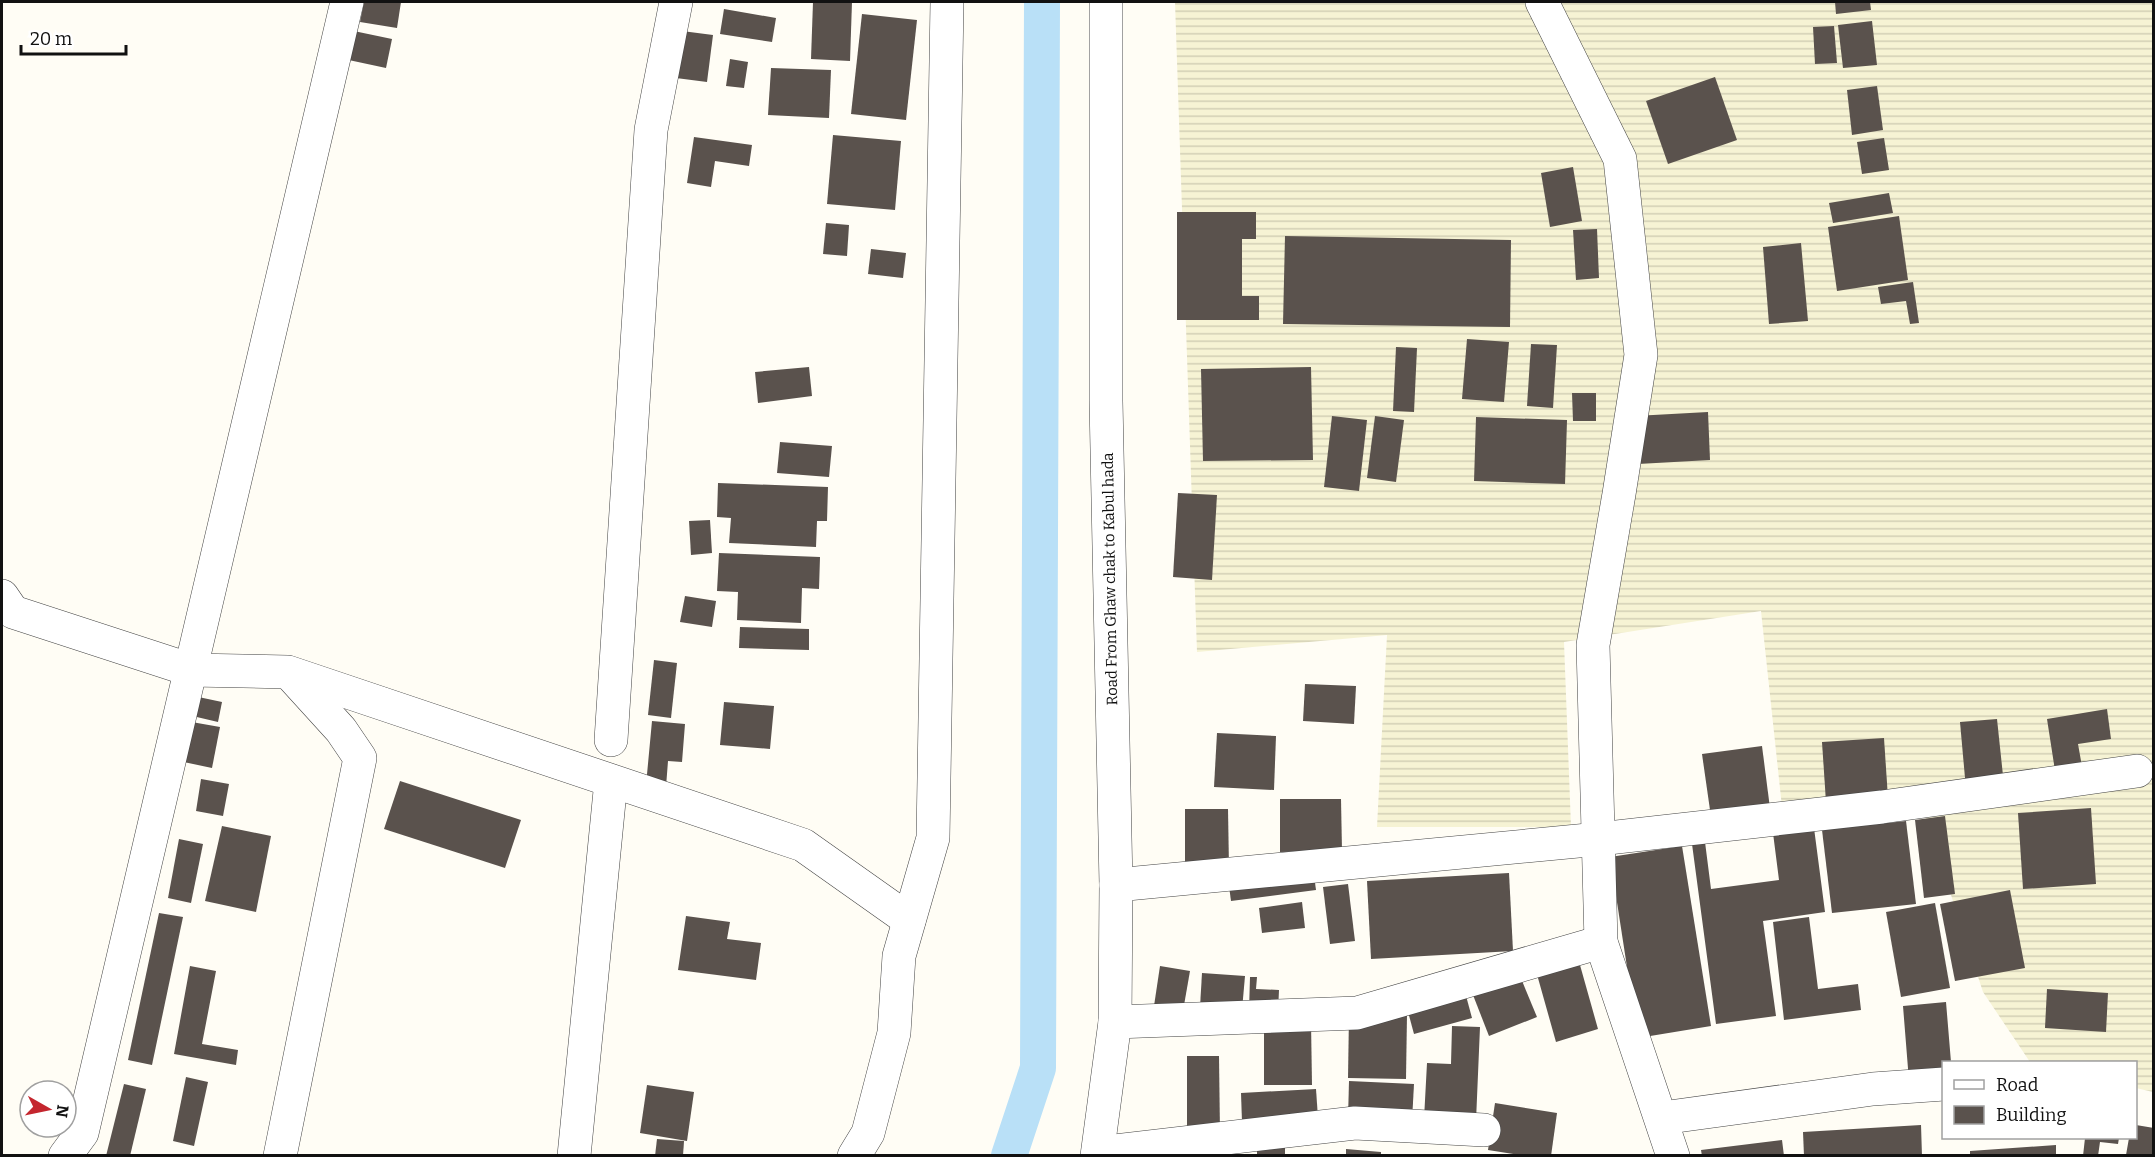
<svg xmlns="http://www.w3.org/2000/svg" width="2155" height="1157" font-family="Bitter,serif">
  <style>
    .farmland { fill: url(#farmland-rules) }
    .lines { fill: none; stroke-linecap: round; stroke-linejoin: round }
    .canal { stroke: #b9e0f7; stroke-width: 36 }
    .building { fill: #5a524d }
    .minor-casing { stroke: #444; stroke-width: 34 }
    .tertiary-casing { stroke: #444; stroke-width: 34 }
    .minor { stroke: #fff; stroke-width: 33 }
    .tertiary { stroke: #fff; stroke-width: 33 }
    .labels { text-anchor: middle; dominant-baseline: central; stroke-width: 6; stroke-linejoin: round; paint-order: stroke }
    .street-label { font-size: 15px; fill: #111; stroke: #fff }
  </style>
  <defs>
    <pattern id="farmland-rules" width="6" height="5" patternUnits="userSpaceOnUse" patternTransform="scale(1.5)"><rect width="6" height="5" fill="#f6f3d4"/><path d="M0 2.5h6" fill="none" stroke="#d2cfb5"/></pattern>
  </defs>
  <rect width="100%" height="100%" fill="#fffdf5"/>
  <path class="farmland" d="M1175,2H2153V1092L2136,1088V1062H2030L1983,992L1919,798L1782,807L1761,611L1564,642L1571,827H1377L1387,635L1197,652Z"/>
  <g class="lines">
    <path class="canal" d="M1009,1156L1038,1068L1042,2"/>
  </g>
  <g class="building">
    <path d="M364,2H401L397,28L360,22Z"/>
    <path d="M813,2H852L850,61L811,59Z"/>
    <path d="M1835,2H1870L1871,10L1836,14Z"/>
    <path d="M724,9L776,18L772,42L720,34Z"/>
    <path d="M862,14L917,20L906,120L851,114Z"/>
    <path d="M1872,21L1877,65L1843,68L1838,25Z"/>
    <path d="M1834,26L1837,63L1815,64L1813,27Z"/>
    <path d="M349,30L392,39L386,68L344,59Z"/>
    <path d="M682,31L713,35L707,82L676,78Z"/>
    <path d="M730,59L748,62L744,88L726,86Z"/>
    <path d="M771,68L831,70L829,118L768,115Z"/>
    <path d="M1715,77L1737,140L1668,164L1646,101Z"/>
    <path d="M1877,86L1883,130L1852,135L1847,90Z"/>
    <path d="M833,135L901,141L895,210L827,204Z"/>
    <path d="M694,137L752,145L749,166L715,161L711,187L687,183Z"/>
    <path d="M1884,138L1889,170L1862,174L1857,142Z"/>
    <path d="M1573,167L1582,221L1550,227L1541,173Z"/>
    <path d="M1889,193L1893,213L1833,223L1829,203Z"/>
    <path d="M1177,212H1256V239H1242V296H1259V320H1177Z"/>
    <path d="M1899,216L1908,280L1837,291L1828,227Z"/>
    <path d="M826,223L849,225L847,256L823,254Z"/>
    <path d="M1597,229L1599,278L1576,280L1573,230Z"/>
    <path d="M1285,236L1511,240L1510,327L1283,324Z"/>
    <path d="M1801,243L1808,321L1769,324L1763,247Z"/>
    <path d="M871,249L906,253L903,278L868,274Z"/>
    <path d="M1913,282L1919,323L1910,324L1906,301L1881,304L1878,287Z"/>
    <path d="M1467,339L1509,342L1504,402L1462,399Z"/>
    <path d="M1531,344L1557,345L1553,408L1527,406Z"/>
    <path d="M1396,347L1417,348L1414,412L1393,411Z"/>
    <path d="M809,367L812,396L758,403L755,372Z"/>
    <path d="M1311,367L1313,460L1203,461L1201,369Z"/>
    <path d="M1572,393H1596V421H1573Z"/>
    <path d="M1708,412L1710,460L1638,464L1635,416Z"/>
    <path d="M1332,416L1367,420L1359,491L1324,487Z"/>
    <path d="M1375,416L1404,420L1396,482L1367,478Z"/>
    <path d="M1476,417L1567,420L1565,484L1474,481Z"/>
    <path d="M780,442L832,446L829,477L777,473Z"/>
    <path d="M718,483L828,487L827,521H817L816,547L729,543L731,518L717,517Z"/>
    <path d="M1178,493L1217,495L1212,580L1173,577Z"/>
    <path d="M710,520L712,553L691,555L689,521Z"/>
    <path d="M719,553L820,557L819,589L802,588L801,623L737,620L738,592L717,591Z"/>
    <path d="M685,596L716,601L712,627L680,622Z"/>
    <path d="M740,627L809,629V650L739,648Z"/>
    <path d="M654,660L677,663L671,718L648,715Z"/>
    <path d="M1305,684L1356,686L1354,724L1303,721Z"/>
    <path d="M189,695L222,702L218,722L184,714Z"/>
    <path d="M724,702L774,706L770,749L720,745Z"/>
    <path d="M2107,709L2111,739L2078,744L2083,772L2056,777L2047,719Z"/>
    <path d="M1997,719L2004,785L1966,789L1960,722Z"/>
    <path d="M186,721L220,727L212,768L179,761Z"/>
    <path d="M652,721L685,724L682,762L668,761L666,787L646,785Z"/>
    <path d="M1217,733L1276,736L1274,790L1214,787Z"/>
    <path d="M1884,738L1888,798L1826,802L1822,742Z"/>
    <path d="M1762,746L1771,816L1712,824L1702,754Z"/>
    <path d="M201,779L229,784L223,816L196,811Z"/>
    <path d="M400,781L521,820L505,868L384,829Z"/>
    <path d="M1280,799H1341L1342,851L1280,852Z"/>
    <path d="M2091,808L2096,884L2023,889L2018,813Z"/>
    <path d="M1185,809H1228L1229,868L1185,869Z"/>
    <path d="M1945,816L1955,894L1924,898L1915,820Z"/>
    <path d="M1906,821L1916,904L1832,913L1822,830Z"/>
    <path d="M222,826L271,836L256,912L205,901Z"/>
    <path d="M1814,828L1825,912L1763,921L1776,1016L1716,1024L1692,844L1705,842L1711,889L1779,880L1773,833Z"/>
    <path d="M179,839L203,844L191,903L168,898Z"/>
    <path d="M1682,846L1711,1026L1638,1038L1610,857Z"/>
    <path d="M1313,868L1316,890L1231,901L1228,879Z"/>
    <path d="M1509,873L1513,951L1371,959L1367,881Z"/>
    <path d="M1348,884L1355,941L1330,944L1323,887Z"/>
    <path d="M2010,890L2025,968L1955,981L1940,904Z"/>
    <path d="M1302,902L1305,928L1262,933L1259,908Z"/>
    <path d="M1935,903L1950,988L1901,997L1886,912Z"/>
    <path d="M159,913L183,917L152,1065L128,1060Z"/>
    <path d="M686,916L730,922L727,939L761,943L756,980L678,970Z"/>
    <path d="M1809,917L1818,989L1858,984L1861,1010L1784,1020L1773,922Z"/>
    <path d="M1578,958L1598,1029L1556,1042L1536,971Z"/>
    <path d="M190,966L216,971L202,1044L238,1050L236,1065L174,1054Z"/>
    <path d="M1160,966L1190,971L1183,1011L1154,1006Z"/>
    <path d="M1202,973L1245,976L1242,1010L1200,1007Z"/>
    <path d="M1520,976L1537,1017L1489,1036L1473,995Z"/>
    <path d="M1250,977H1257L1256,989L1279,990L1278,1012L1249,1011Z"/>
    <path d="M2047,989L2108,993L2106,1032L2045,1028Z"/>
    <path d="M1465,992L1472,1018L1414,1034L1407,1008Z"/>
    <path d="M1946,1002L1951,1062H1944V1079L1909,1081L1903,1006Z"/>
    <path d="M1349,1014H1407L1406,1079L1348,1078Z"/>
    <path d="M1264,1022H1311L1312,1085H1264Z"/>
    <path d="M1452,1026L1480,1027L1476,1121L1424,1119L1427,1063L1451,1064Z"/>
    <path d="M1187,1056H1219L1220,1134L1187,1135Z"/>
    <path d="M186,1077L208,1082L194,1146L173,1141Z"/>
    <path d="M1349,1081L1414,1084L1412,1121L1348,1119Z"/>
    <path d="M124,1084L146,1089L130,1156H106Z"/>
    <path d="M647,1085L694,1092L687,1141L640,1133Z"/>
    <path d="M1316,1089L1318,1118L1242,1122L1241,1093Z"/>
    <path d="M1495,1103L1557,1113L1551,1156H1526L1488,1150Z"/>
    <path d="M1921,1125L1922,1156H1804L1803,1132Z"/>
    <path d="M2136,1125L2154,1128V1156L2126,1155L2129,1138H2136Z"/>
    <path d="M2085,1138H2119L2118,1144L2100,1142L2098,1156H2083Z"/>
    <path d="M657,1139L684,1141L683,1156H655Z"/>
    <path d="M1782,1140L1784,1156H1702L1701,1150Z"/>
    <path d="M1285,1145V1156H1257V1146Z"/>
    <path d="M2056,1145V1156H1970V1151Z"/>
    <path d="M1346,1149L1381,1152V1156H1346Z"/>
  </g>
  <g class="lines">
    <g class="minor-casing">
      <g id="minor">
        <path d="M1542,2L1620,159L1641,355L1619,494L1593,645L1601,942L1673,1156"/>
        <path d="M2,596L13,612L191,670L288,672L803,845L909,920"/>
        <path d="M611,740L651,130L676,2"/>
        <path d="M1116,885L1599,839L1882,807L2137,771"/>
        <path d="M1115,1022L1357,1013L1601,942"/>
        <path d="M1662,1118L1873,1089L1944,1084"/>
        <path d="M1098,1153L1355,1123L1484,1130"/>
        <path d="M65,1156L82,1133L347,2"/>
        <path d="M280,1156L360,758L341,730L291,675"/>
        <path d="M574,1156L611,781"/>
      </g>
    </g>
    <g class="tertiary-casing">
      <g id="tertiary">
        <path d="M854,1156L868,1133L894,1033L899,956L933,838L947,2"/>
        <path d="M1097,1156L1115,1022L1116,885L1106,401V2"/>
      </g>
    </g>
    <use href="#minor" class="minor"/>
    <use href="#tertiary" class="tertiary"/>
  </g>
  <g class="labels">
    <g class="street-label">
      <text transform="translate(1110 579) rotate(-91)">Road From Ghaw chak to Kabul hada</text>
    </g>
  </g>
  <rect width="2155" height="1157" fill="none" stroke="#111111" stroke-width="6"/>
  <rect x="1942" y="1061" width="195" height="78" fill="#ffffff" stroke="#a0a0a0" stroke-width="1.5"/>
  <rect x="1954" y="1080" width="30" height="9" fill="#ffffff" stroke="#a0a0a0" stroke-width="1.5"/>
  <text x="1996" y="1091" font-size="18" fill="#111111">Road</text>
  <rect x="1954" y="1106" width="30" height="18" fill="#5a524d" stroke="#a0a0a0" stroke-width="1.5"/>
  <text x="1996" y="1121" font-size="18" fill="#111111">Building</text>
  <g transform="translate(48 1109) rotate(99)"><circle r="28" fill="#ffffff" stroke="#a0a0a0" stroke-width="1.5"/>
  <path d="M0-4.5L10 22L0 15L-10 22Z" fill="#c4262e"/>
  <text y="-9" font-size="16" font-weight="bold" text-anchor="middle" fill="#111111">N</text>
  </g>
  <path d="M21 45v9h105v-9" fill="none" stroke="#111111" stroke-width="3"/>
  <text x="30" y="45" font-size="18" fill="#111111" stroke="#ffffff" stroke-width="4.5" paint-order="stroke">20 m</text>
</svg>
